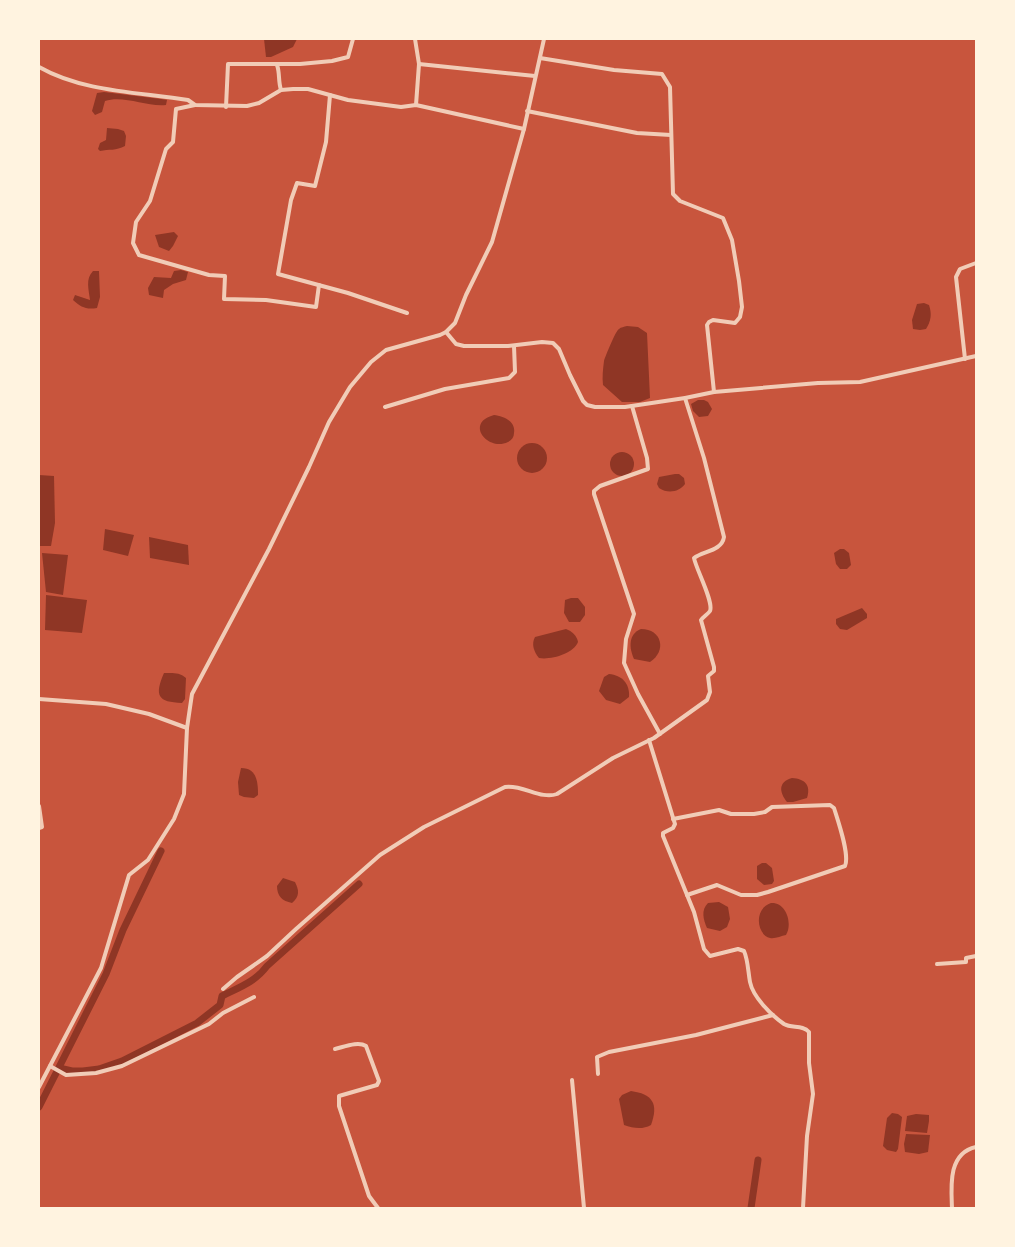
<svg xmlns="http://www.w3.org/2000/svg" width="1015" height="1247" font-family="Quicksand,sans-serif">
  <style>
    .water { fill: #8f3625 }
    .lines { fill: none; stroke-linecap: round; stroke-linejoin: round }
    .canal { stroke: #8f3625; stroke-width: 7 }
    .minor { stroke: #f1ccb7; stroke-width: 4 }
  </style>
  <rect width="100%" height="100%" fill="#c8553d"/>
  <g class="water">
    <path d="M264,39H297L293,47L271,57H266Z"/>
    <path d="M104,92L161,99L167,100L166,105C146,107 124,95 105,101L102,112L95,115L92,111L97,93Z"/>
    <path d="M107,128L118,129L124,131L126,136L125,146C116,151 109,149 100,151L98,149L100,143L106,140Z"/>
    <path d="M174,232L178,236L173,246L169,251L159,247L155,235Z"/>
    <path d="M181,270L188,272L186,280L173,284L164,290L163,298L149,295L148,288L154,277L171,278L174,271Z"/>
    <path d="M93,271H99L100,297L97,308C86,310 81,307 73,300L75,295L90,300C89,290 85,279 93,271Z"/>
    <path d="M924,303L929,305C932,314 931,321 926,329L920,330L913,329L912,320L917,304Z"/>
    <path d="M627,326L638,327L647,333L650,398L640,402H622L603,385C602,377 603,369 604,361C605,357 616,330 619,329C621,327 624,327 627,326Z"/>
    <path d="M698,400H704L708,402L712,409L708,416L699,417L693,411L691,404Z"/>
    <path d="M494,415C503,416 516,421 514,433C514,437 512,440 508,442C488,452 464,423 494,415Z"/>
    <circle cx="532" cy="458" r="15"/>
    <circle cx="622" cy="464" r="12"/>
    <path d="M675,474H679L684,478L685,484C679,492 668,494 659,488L657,484L659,477Z"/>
    <path d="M39,475L54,476L55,523L51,546H39Z"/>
    <path d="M105,529L134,535L128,556L103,550Z"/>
    <path d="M149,537L188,545L189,565L150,558Z"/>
    <path d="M840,549H844L849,553L851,565L847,569H840L836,564L834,553Z"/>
    <path d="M42,553L68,555L63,595L46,592Z"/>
    <path d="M46,595L87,600L82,633L45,630Z"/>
    <path d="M571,598H578L585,607V615L580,622H569L564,613L565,600Z"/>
    <path d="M862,608L867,614V618L847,630L840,629L836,624V619Z"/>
    <path d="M566,629C572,631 577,636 578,642C573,654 551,660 539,658C534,652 531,644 535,637Z"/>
    <path d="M641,629C662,629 667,651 650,662L634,659C629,648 628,634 641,629Z"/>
    <path d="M164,673C173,673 179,672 186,678L185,699L182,703C158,702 154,696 164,673Z"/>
    <path d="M609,674C622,675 630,684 629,697L620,704L606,700L599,691L604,677Z"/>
    <path d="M241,768C257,768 258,782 258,795L254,798L244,797L239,795L238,782Z"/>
    <path d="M792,778C805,779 811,785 807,798L793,802H787C779,792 778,782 792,778Z"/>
    <path d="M762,863H766L772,868L774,881L772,884L764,885L757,879V866Z"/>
    <path d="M283,878L295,882C299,890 300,896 292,903C282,901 277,896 277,886Z"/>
    <path d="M719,902L728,907L730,919L727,927L720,931L707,928C703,919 701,910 708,903Z"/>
    <path d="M771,903C786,902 793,923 786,935C781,936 775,939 770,938C757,935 753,909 771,903Z"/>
    <path d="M631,1091C652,1094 659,1103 651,1125C642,1130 633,1128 624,1125L619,1099L622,1095Z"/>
    <path d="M892,1113L898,1114L902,1117L898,1149L896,1152L887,1150L883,1146L887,1118Z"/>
    <path d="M916,1114L929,1115V1121L927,1133L905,1131L907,1116Z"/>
    <path d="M906,1134L930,1135L928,1152L919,1154L905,1152L904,1144Z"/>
  </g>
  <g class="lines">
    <g class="canal">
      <path d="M59,1068L72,1071H83L99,1069L122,1061L197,1023L220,1005L222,996C240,987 255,982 267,966L359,884"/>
      <path d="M39,1107L106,974L123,930L161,851"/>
      <path d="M751,1208L758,1160"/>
    </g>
    <g class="minor">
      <path d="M415,39L419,64"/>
      <path d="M540,58L614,70L662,74L670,87L673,194L680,201L723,218L732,240L739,281L742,307L740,317L735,323L713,320L709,322L707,325L714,392"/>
      <path d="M277,65C280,73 278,81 281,90"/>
      <path d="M39,67C83,92 138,92 188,100L195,105L247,106L259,103L281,90L293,89H308L348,100L401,107L416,105L524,129"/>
      <path d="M330,95L326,142L315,186L297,183L291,200L278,274L348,293L407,313"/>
      <path d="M195,105L176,109L173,142L166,149L150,201L136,222L133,243L139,255L209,275L225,276L224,299L266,300L316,307L319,285"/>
      <path d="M416,105L419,64L535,76"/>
      <path d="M226,107L228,64H300L332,61L348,57L353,39"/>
      <path d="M527,111L637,133L671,135"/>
      <path d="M446,332L456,344L464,346H508L542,342L553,343L559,349L570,375L583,401L587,405L595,407H625L685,398L714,392L818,383L860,382L976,356"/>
      <path d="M965,359L956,277L960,269L976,263"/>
      <path d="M632,406L647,458L648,469L600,486L594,491V494L634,614L626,639L624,663L638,694L660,734"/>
      <path d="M385,407L445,389L509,378L515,372L514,346"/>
      <path d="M39,699L106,704L149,714L187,728"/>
      <path d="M649,740L675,824L673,828L663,833V836L694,912L704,949L710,956L738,949L744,951C748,960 748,971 750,982C753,997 771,1015 784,1024C792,1029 802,1024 809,1032V1063L813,1094L807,1136L803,1208"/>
      <path d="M39,806L42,827L39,828"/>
      <path d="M673,819L719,810L731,814H754L765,812L772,807L830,805L834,808C838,821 850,855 845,866L768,892L757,895H741L717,885L687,895"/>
      <path d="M937,964L966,962V958L976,956"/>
      <path d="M223,989L237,977L267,956L296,929L380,855L424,827L505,787C522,784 541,800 557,794L613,758L654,738L707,700L710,692L708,676L714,671V667L701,620C703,617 708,614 710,611C714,602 696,569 694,558C703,551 722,551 724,537L704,458L685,398"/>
      <path d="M335,1049C344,1047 358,1041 366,1046L379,1081L377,1085L339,1096V1106L369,1196L378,1208"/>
      <path d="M50,1066L66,1075L96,1073L122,1066L209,1024L223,1013L254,997"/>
      <path d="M598,1074L597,1057L609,1052L696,1035L773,1015"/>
      <path d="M572,1080L584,1208"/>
      <path d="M39,1087L101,968L129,875L148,860L174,819L184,794L187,728L192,694L269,549L309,467L329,422L350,387L371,362L386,350L440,335L446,332L455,323L466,295L492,242L524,129L544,39"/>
      <path d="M952,1208C951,1186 948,1153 976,1147"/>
    </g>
  </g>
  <rect width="1015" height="1247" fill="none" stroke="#fff3e0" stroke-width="80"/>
</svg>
